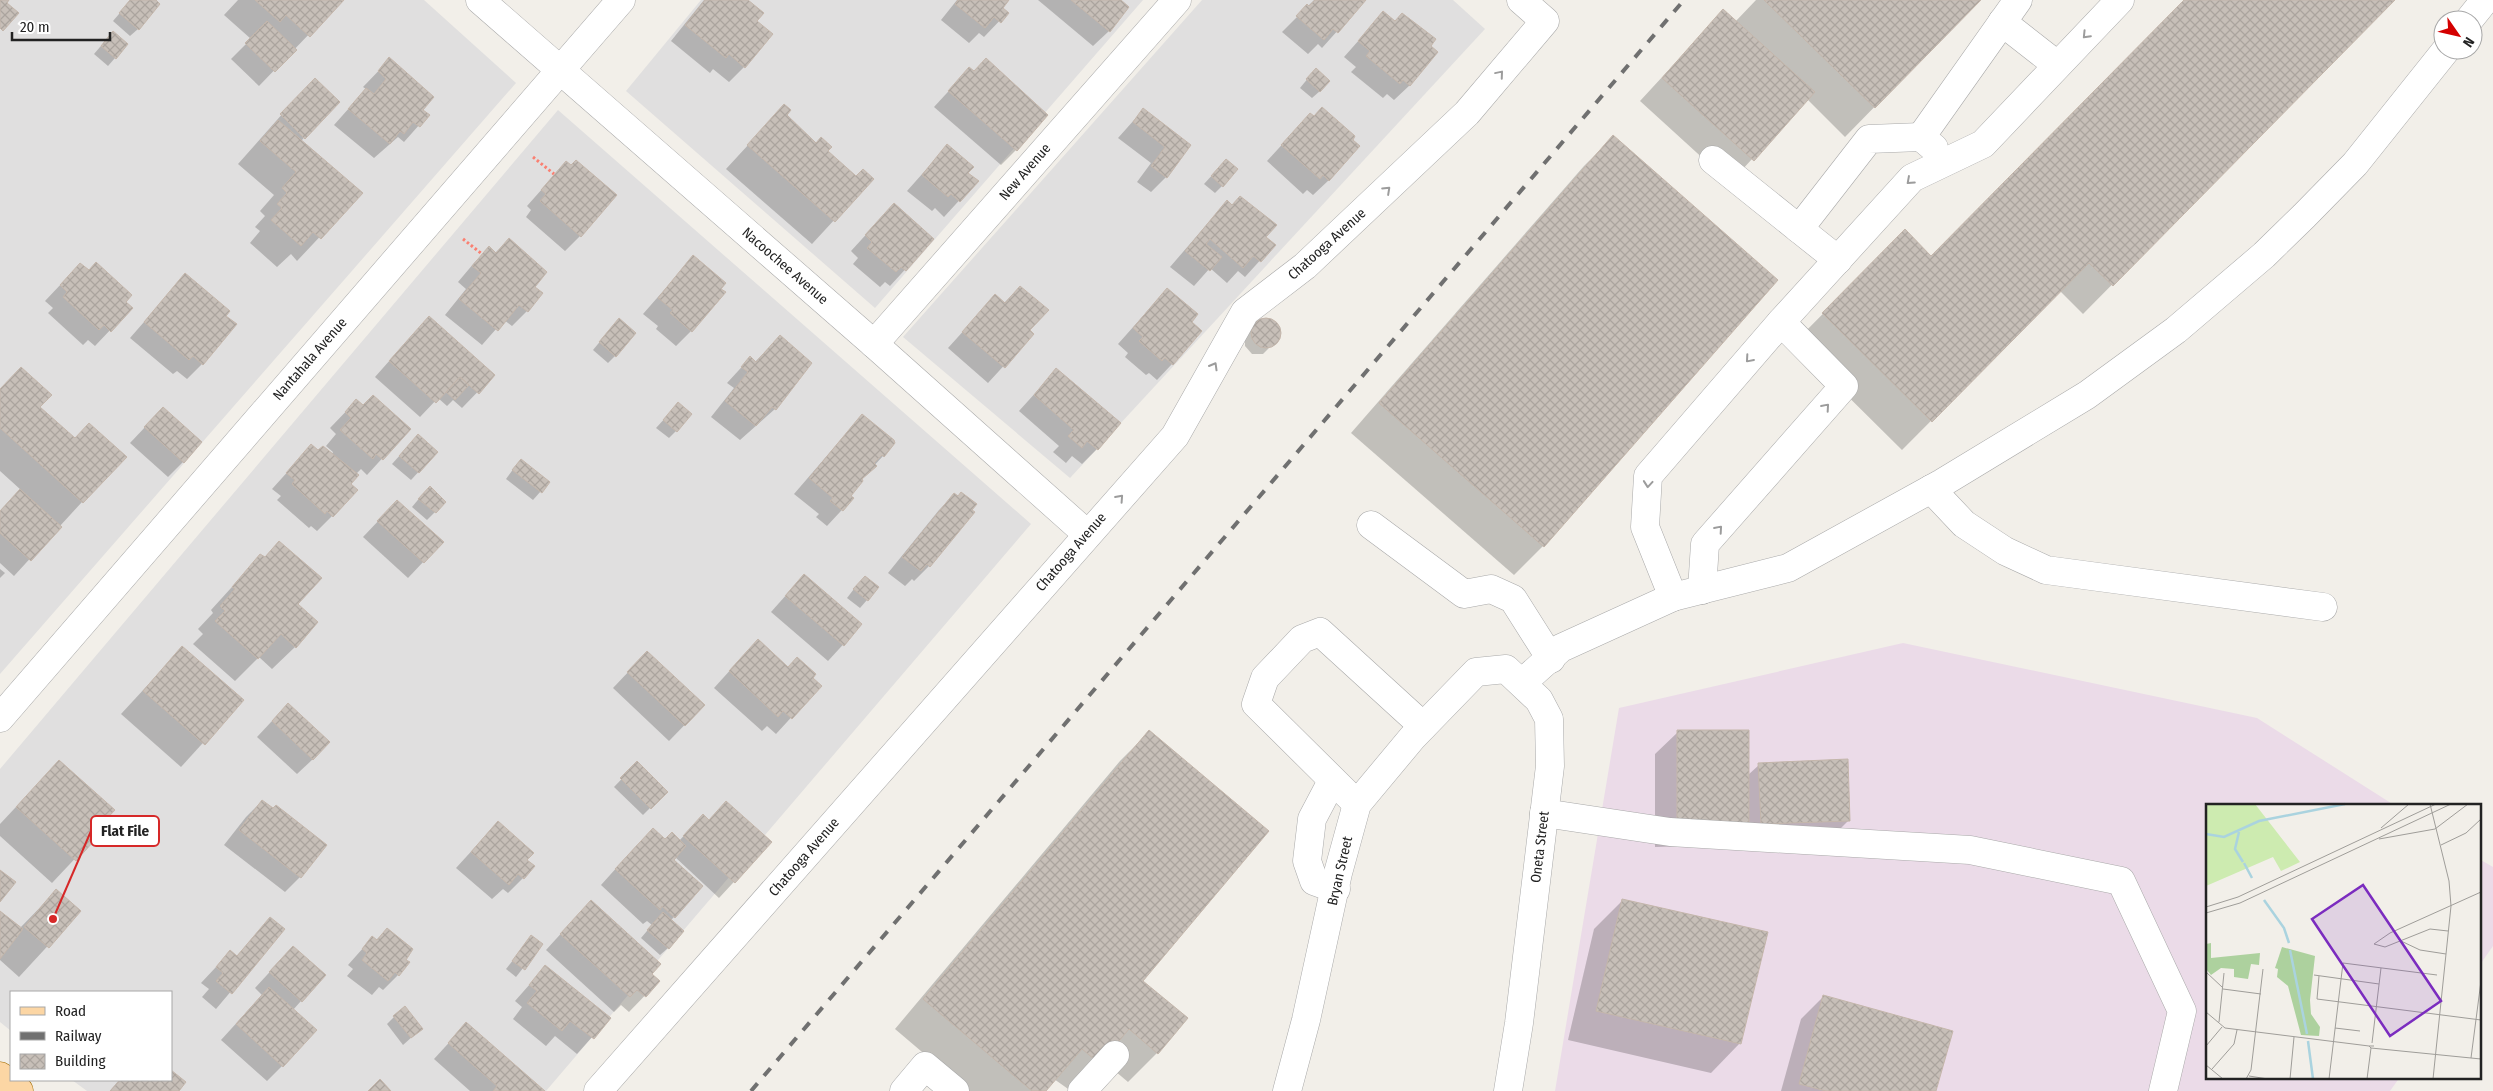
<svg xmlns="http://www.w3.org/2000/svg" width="2493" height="1091" font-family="'Fira Sans Condensed',sans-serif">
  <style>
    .residential { fill: #e0dfdf }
    .industrial { fill: #ebdbe8 }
    .shadow { fill: #0003 }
    .building { fill: url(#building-cross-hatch); stroke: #c4b6ab }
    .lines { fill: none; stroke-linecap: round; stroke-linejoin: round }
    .minor-casing { stroke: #a9a9a9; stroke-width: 29 }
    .major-casing { stroke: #a06b00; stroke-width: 29 }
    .path { stroke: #fa8072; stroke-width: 3; stroke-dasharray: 2.5 2.5; stroke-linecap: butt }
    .minor { stroke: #fff; stroke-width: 28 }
    .major { stroke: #fcd6a4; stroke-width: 28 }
    .rail { stroke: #707070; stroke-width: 4; stroke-dasharray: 10 10; stroke-linecap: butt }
    .oneway { stroke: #9c9c9c }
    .labels { text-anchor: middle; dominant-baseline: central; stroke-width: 4; stroke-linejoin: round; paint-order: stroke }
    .street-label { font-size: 14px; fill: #222; stroke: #fff }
    .inset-river { fill: none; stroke: #aad3df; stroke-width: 2.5 }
    .inset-road { fill: none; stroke: #9f9d99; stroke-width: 1 }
    .view { fill: #7b2cbf; fill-opacity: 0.15; stroke: #7b2cbf; stroke-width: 2.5 }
    .inset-edge { fill: none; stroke: #222; stroke-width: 2.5 }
    .leader { fill: none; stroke: #d62828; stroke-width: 2 }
    .callout-dot { fill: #d62828; stroke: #fff; stroke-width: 2 }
    .callout { fill: #fff; stroke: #d62828; stroke-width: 2 }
    .callout-label { font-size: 15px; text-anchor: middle; font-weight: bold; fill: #222 }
  </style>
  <defs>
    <pattern id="building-cross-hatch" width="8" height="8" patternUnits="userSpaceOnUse" patternTransform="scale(1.25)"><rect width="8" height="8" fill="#c7bfb8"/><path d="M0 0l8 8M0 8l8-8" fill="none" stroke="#aba49e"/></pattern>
  </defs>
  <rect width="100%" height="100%" fill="#f2efe9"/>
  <g class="residential">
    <path d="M0,0H424L516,83L0,674Z"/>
    <path d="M701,0H1143L875,308L626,91Z"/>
    <path d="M1202,0H1453L1485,29L1070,478L903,337Z"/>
    <path d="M558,110L1031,524L546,1091H87L72,1080H171V992H11V1031L0,1022V769Z"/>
  </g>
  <g class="industrial">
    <path d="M1903,643L2257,718L2394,805H2207V1077H2400L2390,1091H1555L1619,708Z"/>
    <path d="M2479,859L2493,867V946L2479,966Z"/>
  </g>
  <g class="shadow">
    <path d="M131,0H154L138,29L130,36L113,21Z"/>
    <path d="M238,0H342L259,86L231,59L251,39L224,15Z"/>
    <path d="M704,0H746L744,67L729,82L713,69L710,73L671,41Z"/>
    <path d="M957,0H1008L1001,8L1007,13L984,37L979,33L969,43L941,20Z"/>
    <path d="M1038,0H1119L1109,31L1093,46Z"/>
    <path d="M1314,0H1365L1322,48L1318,44L1308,54L1282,32Z"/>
    <path d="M1756,0H1979L1845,137L1807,99L1730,183L1640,101L1723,11L1735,22Z"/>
    <path d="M2185,0H2393L2083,314L2060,291L1902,450L1794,343L1905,231L1931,257Z"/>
    <path d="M1383,13L1410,85L1394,100L1387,94L1383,98L1351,72L1356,67L1344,57Z"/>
    <path d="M106,40L115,58L108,66L94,54Z"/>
    <path d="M390,59L421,110L428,115L404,142L398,137L374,158L334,125L366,89L363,87Z"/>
    <path d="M969,69L1016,150L1001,165L934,107Z"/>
    <path d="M1309,77L1320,91L1312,98L1300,88Z"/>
    <path d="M299,95L338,102L301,141L361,193L297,261L291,254L277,267L250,243L260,231L255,227L265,216L260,211L274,195L238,164Z"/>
    <path d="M784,106L785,115L856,178L872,179L812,244L726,169Z"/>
    <path d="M1143,110L1190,146L1166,177L1151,192L1137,182L1151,163L1118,138Z"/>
    <path d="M1310,114L1329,180L1313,195L1307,190L1303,194L1267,161Z"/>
    <path d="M1613,137L1776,280L1543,546L1514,575L1351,433L1584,166Z"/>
    <path d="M947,146L967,173L977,181L944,217L935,208L932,211L907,191Z"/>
    <path d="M1226,160L1222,186L1215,193L1204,184Z"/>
    <path d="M566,162L580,236L565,251L526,217L531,210L527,206Z"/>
    <path d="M1227,201L1274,245L1245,277L1238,271L1227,283L1210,268L1194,286L1170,267Z"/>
    <path d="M894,204L933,239L890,286L885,282L880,287L853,264L858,258L851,251Z"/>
    <path d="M509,240L533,287L527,311L512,326L504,320L482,345L445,315L466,289L458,282L474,263L489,248L495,253Z"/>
    <path d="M693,257L691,331L676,346L656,329L658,326L643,314Z"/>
    <path d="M80,264L131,308L95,346L88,340L83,345L48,313L53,308L45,301Z"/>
    <path d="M185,275L202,364L187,379L177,371L173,374L130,338Z"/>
    <path d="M1020,287L1029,330L1033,334L988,383L948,348L995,296L1004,303Z"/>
    <path d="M1167,289L1190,322L1172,364L1157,380L1149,373L1146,375L1125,357L1128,353L1118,344Z"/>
    <path d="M1260,320H1272L1280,328L1279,338L1263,354H1252L1245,346V335Z"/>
    <path d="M612,327L615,356L608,363L593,350Z"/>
    <path d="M414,333L494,375L462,408L453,400L447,406L438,398L420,417L375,377Z"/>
    <path d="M780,336L775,409L740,440L711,417L734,388L727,383L750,358L755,362Z"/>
    <path d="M1056,370L1097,449L1082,464L1072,456L1066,463L1053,452L1059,446L1019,411Z"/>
    <path d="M0,389L38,407L82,502L14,576L0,563V511L21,490L0,471Z"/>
    <path d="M356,401L363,407L409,429L367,475L361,469L356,474L332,516L317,531L311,526L309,528L277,500L281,496L272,489L311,446L318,452L332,454L333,452L326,446L336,434L330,428Z"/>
    <path d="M678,404L676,431L669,438L656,428Z"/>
    <path d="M862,415L883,456L861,480L850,496L853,498L827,526L816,517L819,514L794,494Z"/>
    <path d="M148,424L183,462L168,477L130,443Z"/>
    <path d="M411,443L437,452L411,480L392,464Z"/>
    <path d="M514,468L549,482L533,500L506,479Z"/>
    <path d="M422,495L445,502L427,520L412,507Z"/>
    <path d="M954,495L929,566L914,581L912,579L905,586L888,573L939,510Z"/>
    <path d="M382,517L442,542L408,578L363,537Z"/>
    <path d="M279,542L296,604L295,647L272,669L259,657L235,681L193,644L203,634L198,629L213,613L211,610L261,555L264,558Z"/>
    <path d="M0,569L5,573L0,578Z"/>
    <path d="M804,575L861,625L828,661L771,612Z"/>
    <path d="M857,585L867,600L860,608L847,598Z"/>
    <path d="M182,648L242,700L181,767L121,714Z"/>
    <path d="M743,656L788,668L820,686L776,734L767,726L762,731L714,688Z"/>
    <path d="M632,668L704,705L669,741L613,688Z"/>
    <path d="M288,704L313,759L297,774L257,737Z"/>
    <path d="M1149,732L1141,981L1157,1053L1128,1082L1102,1060L1071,1091L1054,1079L1044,1091H968L895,1029L1120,761Z"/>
    <path d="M1678,732L1748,775L1759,765L1849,820L1826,843L1655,847V754Z"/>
    <path d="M59,761L99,833L52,883L0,836V824Z"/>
    <path d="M637,763L666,792L643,815L614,787Z"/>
    <path d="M262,801L300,877L285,892L224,845L246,817Z"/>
    <path d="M726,803L771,842L719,898L675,857L672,860L674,917L671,920L668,948L660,955L641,938L652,925L647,921L643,924L601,885L637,845L665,840L679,841L688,831L708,821Z"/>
    <path d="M498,822L526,860L523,878L508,893L503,889L492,899L456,868Z"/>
    <path d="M56,891L80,911L19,977L0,960V913L20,928Z"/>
    <path d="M1623,900L1740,1043L1711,1073L1568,1040L1594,929Z"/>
    <path d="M576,917L659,981L629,1012L621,1005L614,1012L546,950Z"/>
    <path d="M270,918L283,930L216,1009L202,997L209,989L201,983L230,952L236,957Z"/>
    <path d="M387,930L404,960L398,975L383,990L379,987L372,995L347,976L353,969L348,965L372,938L376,940Z"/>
    <path d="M531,937L541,945L516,977L506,969Z"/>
    <path d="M278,963L324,975L293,1010L282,1066L267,1081L221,1040L262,995L255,988Z"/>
    <path d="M545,967L609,1018L577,1054L555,1036L546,1046L513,1019L522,1007L515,1001Z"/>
    <path d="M1823,997L1935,1091H1781L1801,1019Z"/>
    <path d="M394,1017L422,1028L403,1045L387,1024Z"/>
    <path d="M467,1023L543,1091H470L434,1059Z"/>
    <path d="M119,1080H171L177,1091H110Z"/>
  </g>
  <g class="building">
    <path d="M0,0H9L7,3L19,13L3,31L0,28Z"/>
    <path d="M130,0H156L160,4L139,30L119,13Z"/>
    <path d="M255,0H344L310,37L286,15L280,22Z"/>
    <path d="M705,0H748L764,13L757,21L773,34L745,68L729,54L726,58L685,25Z"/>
    <path d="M958,0H1009L1003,8L1009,13L1001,23L994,17L985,28L955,4Z"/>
    <path d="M1071,0H1121L1129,7L1110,32Z"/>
    <path d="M1315,0H1366L1338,33L1333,29L1324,40L1296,16L1307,4L1309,6Z"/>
    <path d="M1764,0H1981L1875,108Z"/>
    <path d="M2184,0H2395L2113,286L2089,263L1932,422L1822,313L1905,229L1931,256Z"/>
    <path d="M1723,9L1815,92L1754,161L1662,78Z"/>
    <path d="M1383,11L1395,21L1402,13L1436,39L1431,46L1438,52L1410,86L1403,80L1400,84L1366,56L1370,51L1358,41Z"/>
    <path d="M267,21L297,50L275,72L245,43Z"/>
    <path d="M113,31L128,44L116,59L101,46Z"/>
    <path d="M389,57L434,97L423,110L430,115L420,127L413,122L404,134L400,131L390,144L348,109L366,88L374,94L386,79L378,71Z"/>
    <path d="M986,58L1048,115L1017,151L948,91L969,67L974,71Z"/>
    <path d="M1316,68L1330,81L1320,92L1306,79Z"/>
    <path d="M315,78L340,102L305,139L280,114Z"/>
    <path d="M784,104L791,110L787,115L816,143L821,137L832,147L828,151L856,176L863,169L874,179L835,222L747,145Z"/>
    <path d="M1322,107L1355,136L1353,140L1360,146L1329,181L1323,175L1320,179L1281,145L1310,113L1314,116Z"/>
    <path d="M1143,108L1191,145L1167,178L1151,166L1165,147L1133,122Z"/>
    <path d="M278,120L363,193L321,239L313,232L301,246L271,220L282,208L277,204L287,193L282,188L296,172L260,141Z"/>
    <path d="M1613,135L1778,280L1544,547L1379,403Z"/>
    <path d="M947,144L974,167L968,173L979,181L960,202L951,194L948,197L922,175Z"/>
    <path d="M1226,159L1238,169L1223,187L1211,176Z"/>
    <path d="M576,160L617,195L581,237L540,201L546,194L541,190L566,161L571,165Z"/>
    <path d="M1240,196L1277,225L1266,237L1276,245L1261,262L1253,256L1243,268L1210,239L1206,244L1222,257L1210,271L1185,251L1227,200L1232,205Z"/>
    <path d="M894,203L934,239L906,271L901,267L896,272L867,248L872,242L865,235Z"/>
    <path d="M509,238L547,272L535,287L543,293L528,312L519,305L498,331L459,299L481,273L472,266L489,246L496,253Z"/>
    <path d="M693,255L726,283L721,289L726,292L692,332L670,313L673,310L658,298Z"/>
    <path d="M96,262L132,295L126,302L133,308L111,332L104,325L99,330L63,297L67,292L60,285L80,263L89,270Z"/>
    <path d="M185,273L230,311L226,316L237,324L203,365L193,356L189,360L144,322Z"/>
    <path d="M1020,286L1049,310L1030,330L1034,334L1005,368L962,332L995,294L1005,303Z"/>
    <path d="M1167,288L1198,314L1192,322L1202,331L1173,365L1165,358L1162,361L1139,341L1143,337L1133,328Z"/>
    <path d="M429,316L495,375L479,394L460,377L436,403L389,361Z"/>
    <circle cx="1266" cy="333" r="15"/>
    <path d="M619,318L636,333L616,357L599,342Z"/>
    <path d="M780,335L812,363L776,410L772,407L756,426L725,401L748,372L741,367L750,356L756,362Z"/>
    <path d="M21,367L52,395L40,407L75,438L89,423L127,457L83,503L0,428V389Z"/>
    <path d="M1056,368L1121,423L1098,450L1087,441L1082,448L1068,436L1074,430L1034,395Z"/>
    <path d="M460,377L469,385L455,400L446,392Z"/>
    <path d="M373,395L411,429L383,460L376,454L373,459L340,430L351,418L345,412L356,399L363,405Z"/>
    <path d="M678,402L692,414L677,432L663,420Z"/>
    <path d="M163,407L202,442L184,463L144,427Z"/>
    <path d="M862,414L894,440L895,443L884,457L882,455L874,463L877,466L862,479L863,481L851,496L854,498L843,511L830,501L833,498L809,478Z"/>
    <path d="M418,434L438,452L419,473L399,456Z"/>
    <path d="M311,444L318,450L323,446L359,475L351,484L358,490L333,517L327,511L325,514L292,484L295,480L286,473Z"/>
    <path d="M521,459L550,482L542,493L512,470Z"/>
    <path d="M430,486L446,502L436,513L418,499Z"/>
    <path d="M20,489L62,527L31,561L0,533V511Z"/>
    <path d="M961,492L977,504L972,510L975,512L930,567L927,564L921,571L902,557L954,493L958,496Z"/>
    <path d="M397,500L444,542L424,563L377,521Z"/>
    <path d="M279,541L322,578L298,604L318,622L296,648L281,634L258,659L215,621L225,611L220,606L235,589L232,587L260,554L265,557Z"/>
    <path d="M804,574L862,624L844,646L785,596Z"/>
    <path d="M865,576L879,587L868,601L853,589Z"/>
    <path d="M758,639L788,667L797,657L816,674L813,678L822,686L792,719L783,711L778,717L729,671Z"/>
    <path d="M182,646L244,700L205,745L143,691Z"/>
    <path d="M647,651L705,705L685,726L627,672Z"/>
    <path d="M288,703L330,742L313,760L272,721Z"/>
    <path d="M1149,730L1269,831L1143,981L1188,1018L1158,1054L1129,1029L1100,1064L1082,1049L1046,1091H1032L923,999Z"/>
    <path d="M1677,730H1749V824L1677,825Z"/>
    <path d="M1848,759L1850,821L1761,824L1758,763Z"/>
    <path d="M59,760L115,810L97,829L101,833L76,861L16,807Z"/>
    <path d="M637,761L668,792L651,809L620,778Z"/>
    <path d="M262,800L273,808L276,805L327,845L301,878L239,830Z"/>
    <path d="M726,801L772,842L735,883L683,836L703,814L709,820Z"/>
    <path d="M498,821L534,853L527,860L535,866L524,879L518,874L509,885L471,852Z"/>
    <path d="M653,828L665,839L672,832L686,846L674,860L703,886L675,918L662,906L660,910L615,869Z"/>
    <path d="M0,870L16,882L0,902Z"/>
    <path d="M56,889L81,911L49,948L24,927Z"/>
    <path d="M1622,899L1768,932L1741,1044L1596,1011Z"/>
    <path d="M591,900L661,964L652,974L660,981L646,997L637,990L630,997L560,934Z"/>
    <path d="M0,911L23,929L0,959Z"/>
    <path d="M663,912L684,931L669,949L647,930Z"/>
    <path d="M270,917L285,929L232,994L216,981L223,973L216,967L230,950L237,956Z"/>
    <path d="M387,928L413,949L406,960L410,962L399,976L395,972L388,981L362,960L367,953L362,949L372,936L377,940Z"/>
    <path d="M531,935L543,944L525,970L512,961Z"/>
    <path d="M293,946L326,975L302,1002L269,972Z"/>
    <path d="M545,965L611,1018L594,1039L570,1021L562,1031L527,1003L537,991L529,985Z"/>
    <path d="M269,987L317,1030L283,1067L236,1024Z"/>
    <path d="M1823,995L1953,1031L1936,1091H1826L1799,1084Z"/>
    <path d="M405,1006L423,1029L411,1038L393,1016Z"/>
    <path d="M466,1022L545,1091H493L497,1086L448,1043Z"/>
    <path d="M171,1070L186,1082L179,1091H110L120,1080H171Z"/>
    <path d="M380,1079L391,1091H368Z"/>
  </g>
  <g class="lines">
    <g class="minor-casing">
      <g id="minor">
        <path d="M480,0L874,344L1087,534"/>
        <path d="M2469,20L2485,0"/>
        <path d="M2002,22L2057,65"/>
        <path d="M1934,148L1921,137L2018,0"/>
        <path d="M1713,160L1799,229"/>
        <path d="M1838,260L1799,229L1869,139L1921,137"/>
        <path d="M874,344L1177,0"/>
        <path d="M1931,489L1964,524L2005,551L2046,570L2323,607"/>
        <path d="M1371,525L1464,594L1491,589L1513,599L1551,659"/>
        <path d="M1702,590L1705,544L1844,386L1781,322"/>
        <path d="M1673,597L1645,527L1648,476L1781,322L1912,178L1983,144L2120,0"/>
        <path d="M1523,682L1561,648L1673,597L1788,568L1942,483L2087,395L2176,330L2264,255L2304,216L2355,164L2446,50"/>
        <path d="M0,718L621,0"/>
        <path d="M1332,781L1312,819L1307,861L1314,881L1336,889"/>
        <path d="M1357,804L1256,704L1265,678L1302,639L1320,632L1423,726"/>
        <path d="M1544,813L1670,832L1970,850L2121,881L2182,1011L2163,1091"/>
        <path d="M598,1091L1175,436L1245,312L1305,266L1467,113L1545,21L1521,0"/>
        <path d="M904,1091L925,1066L955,1091"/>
        <path d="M1082,1091L1115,1055"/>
        <path d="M1287,1091L1306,1020L1338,873L1357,804L1412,738L1476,672L1506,669L1539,700L1549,719L1550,766L1519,1023L1508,1091"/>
      </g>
    </g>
    <g class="major-casing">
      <path id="major" d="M0,1076L19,1091"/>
    </g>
    <g class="path">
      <path d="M533,157L554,174"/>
      <path d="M463,239L482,254"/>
    </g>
    <use href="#minor" class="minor"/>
    <use href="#major" class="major"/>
    <path class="rail" d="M751,1091L1684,0"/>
  </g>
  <defs><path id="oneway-chevron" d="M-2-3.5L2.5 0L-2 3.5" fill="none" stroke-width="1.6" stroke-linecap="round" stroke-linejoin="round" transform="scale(1.25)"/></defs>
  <g class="oneway">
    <use href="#oneway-chevron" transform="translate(2086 35) rotate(134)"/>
    <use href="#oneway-chevron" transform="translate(1500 74) rotate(-50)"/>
    <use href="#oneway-chevron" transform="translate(1910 181) rotate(138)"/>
    <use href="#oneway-chevron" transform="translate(1387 190) rotate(-43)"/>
    <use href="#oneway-chevron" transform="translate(1749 359) rotate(131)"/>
    <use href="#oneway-chevron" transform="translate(1214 366) rotate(-60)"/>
    <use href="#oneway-chevron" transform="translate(1826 407) rotate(-49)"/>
    <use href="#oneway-chevron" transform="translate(1648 484) rotate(95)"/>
    <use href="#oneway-chevron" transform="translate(1120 498) rotate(-48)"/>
    <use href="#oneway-chevron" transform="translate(1719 529) rotate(-49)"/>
  </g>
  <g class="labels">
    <g class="street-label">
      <text transform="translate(1025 172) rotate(-49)">New Avenue</text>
      <text transform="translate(1327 244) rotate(-42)">Chatooga Avenue</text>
      <text transform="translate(785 266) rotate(41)">Nacoochee Avenue</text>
      <text transform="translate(310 359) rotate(-49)">Nantahala Avenue</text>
      <text transform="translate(1071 552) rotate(-49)">Chatooga Avenue</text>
      <text transform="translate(1540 847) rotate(-83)">Oneta Street</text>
      <text transform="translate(804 857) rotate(-49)">Chatooga Avenue</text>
      <text transform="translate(1340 871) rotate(-77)">Bryan Street</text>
    </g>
  </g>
  <g transform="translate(2206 804)">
    <rect width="275" height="275" fill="#f2efe9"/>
    <path d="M49,0L94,58L75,67L67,53L0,82V0Z" fill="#cdebb0"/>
    <path d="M5,139V154L54,149L53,161L45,160L42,175L28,173V165L15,164L5,171L0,165V140ZM76,143L109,152L104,196L105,210L114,223L113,232L95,231L82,182L71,173L72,165L69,164Z" fill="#add19e"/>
    <path class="inset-river" d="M33,28L29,45L37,58M0,30L18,33L53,17L139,0M38,59L46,74M58,96L78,124L83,139M84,146L101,230M102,237L107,275"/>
    <path class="inset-road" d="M224,0L243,77L245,102L227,275M175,24L203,0M173,35L229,25L262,0M235,41L260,29L275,15M0,103L32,93L230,0M0,109L34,99L245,0M242,127L224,125L179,143L168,140L184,129L275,88M195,137L214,146L240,150M0,168L16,183M108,171L173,180M113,172L111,195L275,216M17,185L55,190M0,208L19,224L163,242M13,218L18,169M129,224L154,227M166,239L175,164M0,242L16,223M168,242H163L165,244L275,255M265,254L275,177M0,261L17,275M6,265L28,240L31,226M43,272L62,275M40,275L45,266L57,165M84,275L88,233M123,275L137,159L231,171M161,275L165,244"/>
    <path class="view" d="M157,81L235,197L184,232L106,115Z"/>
    <rect width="275" height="275" class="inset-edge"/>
  </g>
  <path class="leader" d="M53 919L91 831"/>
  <circle class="callout-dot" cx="53" cy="919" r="5"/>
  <rect class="callout" x="91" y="816" width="68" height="30" rx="5"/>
  <g class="callout-label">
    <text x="125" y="836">Flat File</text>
  </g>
  <rect x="10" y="991" width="162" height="90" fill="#ffffff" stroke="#a7a7a7"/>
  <rect x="20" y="1007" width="25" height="8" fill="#fcd6a4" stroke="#a7a7a7"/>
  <text x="55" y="1016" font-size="15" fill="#222222">Road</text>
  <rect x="20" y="1032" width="25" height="8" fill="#707070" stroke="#a7a7a7"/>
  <text x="55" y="1041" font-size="15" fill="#222222">Railway</text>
  <rect x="20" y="1054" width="25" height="15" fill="url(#building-cross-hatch)" stroke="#a7a7a7"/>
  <text x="55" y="1066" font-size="15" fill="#222222">Building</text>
  <g transform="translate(2458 35) rotate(124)"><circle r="24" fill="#ffffff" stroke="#a7a7a7"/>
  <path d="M0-4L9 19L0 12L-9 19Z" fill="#d40000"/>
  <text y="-8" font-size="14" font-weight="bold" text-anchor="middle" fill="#222222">N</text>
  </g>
  <path d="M12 32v8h98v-8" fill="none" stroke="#222222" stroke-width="2.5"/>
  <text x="20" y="32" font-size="15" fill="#222222" stroke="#ffffff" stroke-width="4" paint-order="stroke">20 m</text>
</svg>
